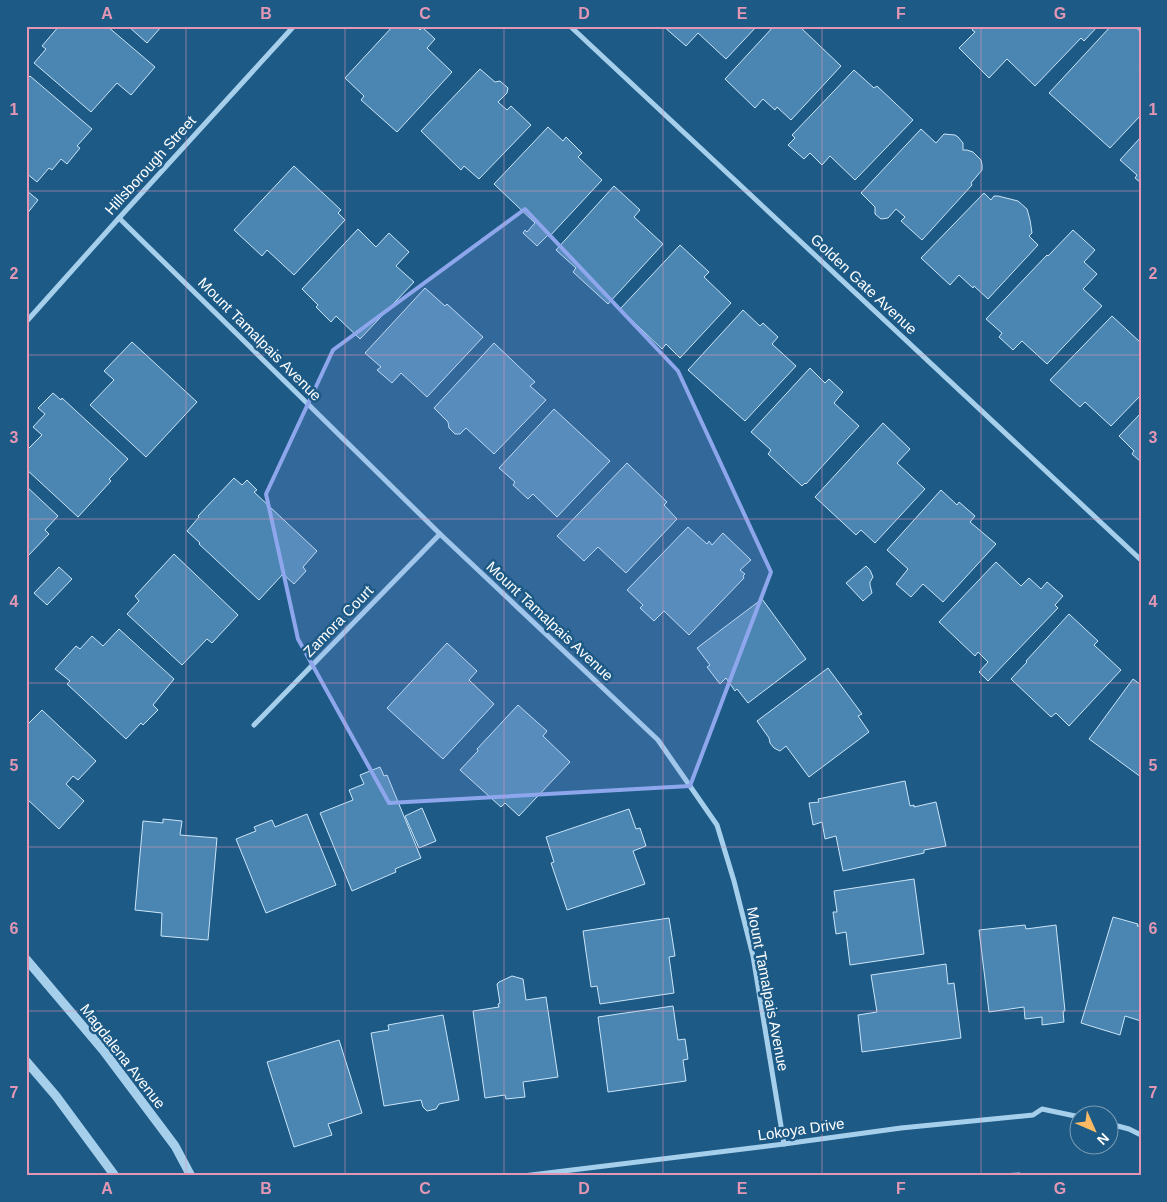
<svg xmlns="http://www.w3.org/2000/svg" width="1167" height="1202" font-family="Helvetica,sans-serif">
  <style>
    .building { fill: #4a86b1; stroke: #cae5f8 }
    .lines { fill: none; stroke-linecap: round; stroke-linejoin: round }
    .minor { stroke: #a6cfeb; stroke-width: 5 }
    .tertiary { stroke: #a6cfeb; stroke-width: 9 }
    .marked { fill: #8ea6ec; fill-opacity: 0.2; stroke: #8ea6ec; stroke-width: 4; stroke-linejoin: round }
    .grid { fill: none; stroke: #e497b5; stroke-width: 1; stroke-opacity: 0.55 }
    .labels { text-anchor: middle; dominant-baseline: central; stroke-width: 5; stroke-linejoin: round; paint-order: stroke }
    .street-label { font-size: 15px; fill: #fff; stroke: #1d5a86 }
    .neatline { fill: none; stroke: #e497b5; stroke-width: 2 }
    .grid-label { font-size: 16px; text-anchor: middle; font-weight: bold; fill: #e497b5 }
  </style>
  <rect width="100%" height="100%" fill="#1d5a86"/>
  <g class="building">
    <path d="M59,26H107L155,67L131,95L117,83L91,112L34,63L46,49L42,46Z"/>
    <path d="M128,26H162L147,43Z"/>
    <path d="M393,26H416L420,30L422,27L435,39L427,48L452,72L397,132L361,100L364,96L345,78Z"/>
    <path d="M663,26H757L726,59L698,33L686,46Z"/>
    <path d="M774,26H799L841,66L791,120L777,107L775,110L763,99L755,108L725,79Z"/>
    <path d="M976,26H1098L1084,41L1081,38L1035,86L1007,59L989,78L959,48L975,32L972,30Z"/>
    <path d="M1111,26H1134L1141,32V34L1139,36L1141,38V64L1139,67L1141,69V115L1110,148L1049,93Z"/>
    <path d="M480,69L495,82L500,81L508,88L507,93L498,102L507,110L511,106L531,125L479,179L464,166L461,170L421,131Z"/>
    <path d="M854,70L874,88L877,86L913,120L855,180L830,156L822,165L810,153L804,159L788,145L795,138L792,135Z"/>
    <path d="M30,76L92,129L77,146L80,148L67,164L61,159L52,170L49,168L37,182L26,173V80Z"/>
    <path d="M548,127L563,141L566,137L582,153L578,157L602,180L549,237L548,235L537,246L523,233L525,230L527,232L535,223L494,184Z"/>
    <path d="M921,129L936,143L944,134L955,135L958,137L963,143V150H967L973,152L981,160L982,165V170L971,183L972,185L922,240L901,221L905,217L896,209L888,218L881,219L875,214V207L861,193Z"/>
    <path d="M1141,137V183L1135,178L1137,175L1120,160Z"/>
    <path d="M294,166L341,210L338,213L345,220L294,275L267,250L262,256L234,230Z"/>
    <path d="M614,186L640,210L634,217L663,244L608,304L573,272L576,268L556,250Z"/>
    <path d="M26,190L38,200L26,215Z"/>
    <path d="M984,193L991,200L994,196H998L1018,201L1027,209L1030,220L1032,233L1029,236L1038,245L988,299L974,286L973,288L959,275L950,285L921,258Z"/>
    <path d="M358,229L376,247L389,233L409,252L396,266L414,282L360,339L336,316L331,322L316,307L318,305L302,289Z"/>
    <path d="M1073,230L1095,250L1084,262L1097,274L1083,289L1102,306L1047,364L1022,341L1013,350L999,337L1002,333L986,319L1047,255L1048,256Z"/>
    <path d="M680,245L709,272L704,277L731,303L680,358L666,344L662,349L620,309Z"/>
    <path d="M425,288L445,306L447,304L483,337L427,397L401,373L392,383L377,370L381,367L365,353Z"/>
    <path d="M743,310L760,326L763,323L778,337L772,344L796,366L745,421L688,370Z"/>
    <path d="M1112,316L1141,343V395L1111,426L1085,402L1080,407L1050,380Z"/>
    <path d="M132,342L197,402L146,457L90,405L114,380L104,371Z"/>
    <path d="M494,343L535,382L530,386L546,400L494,454L466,428L460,434H455L449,428L448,422L434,408Z"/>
    <path d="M810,368L825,383L829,379L843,392L834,403L859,426L806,484L805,483L802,486L768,454L771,450L751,432Z"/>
    <path d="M53,393L61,400L62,398L128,459L109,479L111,481L78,517L26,469V451L42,435L33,427L45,414L38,408Z"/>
    <path d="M554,409L610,461L557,517L533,494L528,499L513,485L515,482L499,468Z"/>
    <path d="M1141,413V462L1132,454L1134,451L1119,436Z"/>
    <path d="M883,423L910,449L897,463L925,489L875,543L861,530L856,535L815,497Z"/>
    <path d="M627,463L667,502L664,505L677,519L626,573L598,547L584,561L557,536Z"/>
    <path d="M234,478L242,485L247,480L257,490L254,492L317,551L303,567L306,571L294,584L283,574L259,600L199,544L200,543L187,531L199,517L198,516Z"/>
    <path d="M26,486L58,516L45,530L49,534L26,558Z"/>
    <path d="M941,490L957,505L959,502L975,516L970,522L996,544L943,602L923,584L911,597L896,584L908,569L887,550Z"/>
    <path d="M688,527L707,544L709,541L712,545L723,533L751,560L740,570L745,574L743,576L744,578L689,635L664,611L654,621L640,608L643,605L627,590Z"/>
    <path d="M174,554L238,615L212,643L207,639L182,665L127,614L139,601L135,596Z"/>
    <path d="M996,562L1021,586L1029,578L1041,589L1047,582L1063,596L1055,605L1058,608L988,681L979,672L988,662L978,652L975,656L939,622Z"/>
    <path d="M866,566L870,570L873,577L870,582V585L872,593L863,601L846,583Z"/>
    <path d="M59,567L72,579L47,605L34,593Z"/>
    <path d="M762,599L806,659L748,703L737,689L735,691L726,678L720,684L707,667L710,665L697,648Z"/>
    <path d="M1069,614L1098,641L1094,645L1121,670L1069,726L1056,713L1051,717L1011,679L1027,662L1026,661Z"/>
    <path d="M119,629L174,679L153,705L158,710L143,725L141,723L126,739L67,684L70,681L55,669L76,646L80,649L92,636L103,646Z"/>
    <path d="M447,643L477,671L469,680L494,704L443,759L387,708Z"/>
    <path d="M828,668L862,714L858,716L869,732L809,777L786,746L780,751L774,748L770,743L769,738L757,721Z"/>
    <path d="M1133,679L1141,685V777L1089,739Z"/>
    <path d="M518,705L547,731L543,736L570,762L519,816L505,803L501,807L460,770L478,751L477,749Z"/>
    <path d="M42,710L96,761L78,780L73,776L66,784L84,801L59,829L26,798V726Z"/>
    <path d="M380,767L384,776L387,775L421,858L395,869L396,872L352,891L320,813L353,800L349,790L364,784L360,775Z"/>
    <path d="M905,781L910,806L914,805V807L936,802L946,846L924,850V853L843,871L836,836L825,839L822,822L813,825L809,803L819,802L818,799Z"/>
    <path d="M422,808L436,841L419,848L405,816Z"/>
    <path d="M629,809L636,829L640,828L646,846L633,851L645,884L567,910L551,863L554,862L546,837Z"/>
    <path d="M307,814L336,885L266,913L236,839L256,831L254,827L272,820L275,827Z"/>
    <path d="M163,819L182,821L180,835L217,838L208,940L161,936L162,913L135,910L143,821L163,823Z"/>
    <path d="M914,879L924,954L850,965L846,932L836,934L833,912H837L834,891Z"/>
    <path d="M1113,917L1138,924L1137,926H1141V1021L1125,1016L1120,1035L1081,1023Z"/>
    <path d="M669,918L675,956L669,957L674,993L600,1004L597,986L591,987L583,931Z"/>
    <path d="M1025,925L1026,929L1056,925L1065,1011H1063L1064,1022L1042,1025V1017L1025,1019L1024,1007L989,1012L979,930Z"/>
    <path d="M946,964L948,984L954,983L961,1038L862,1052L858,1015L877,1012L871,975Z"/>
    <path d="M512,976L523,979L526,1000L546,997L558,1077L523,1082L525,1097L506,1099L505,1095L485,1098L473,1011L499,1007L498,1004L500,1003L497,984L499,982Z"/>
    <path d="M673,1006L678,1040L685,1039L688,1059L683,1060L686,1081L608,1092L598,1017Z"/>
    <path d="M443,1015L459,1100L439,1104L436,1109L427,1111L423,1107L421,1100L384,1106L371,1033L389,1030L388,1025Z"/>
    <path d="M339,1040L362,1113L328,1124L332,1135L294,1147L267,1062Z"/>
    <path d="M1020,1173V1176H979V1175Z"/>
  </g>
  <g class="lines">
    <g class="minor">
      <path d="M570,26L1141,560"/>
      <path d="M119,218L440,534L658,740L717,825L734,881L753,956L784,1144"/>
      <path d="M26,322L119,218L294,26"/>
      <path d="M254,725L440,534"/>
      <path d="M1110,1124L1129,1129L1141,1135"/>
      <path d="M523,1176L784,1144L901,1128L1033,1115L1042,1109L1080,1117"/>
    </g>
    <g class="tertiary">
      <path d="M26,959L103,1050L175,1146L191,1176"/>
      <path d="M26,1061L56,1096L115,1176"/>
    </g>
  </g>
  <path class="marked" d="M525,209L678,371L771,572L690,786L389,803L298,639L266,494L333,350Z"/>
  <path class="grid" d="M186,26V1176M345,26V1176M504,26V1176M663,26V1176M822,26V1176M981,26V1176M26,191H1141M26,355H1141M26,519H1141M26,683H1141M26,847H1141M26,1011H1141"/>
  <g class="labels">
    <g class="street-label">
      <text transform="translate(150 165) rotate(-48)">Hillsborough Street</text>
      <text transform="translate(864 284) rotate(43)">Golden Gate Avenue</text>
      <text transform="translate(260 339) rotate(45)">Mount Tamalpais Avenue</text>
      <text transform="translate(338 621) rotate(-46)">Zamora Court</text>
      <text transform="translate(550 621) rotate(43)">Mount Tamalpais Avenue</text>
      <text transform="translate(768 989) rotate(79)">Mount Tamalpais Avenue</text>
      <text transform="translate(123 1056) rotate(52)">Magdalena Avenue</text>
      <text transform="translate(801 1129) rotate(-8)">Lokoya Drive</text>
    </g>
  </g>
  <rect width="1167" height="1202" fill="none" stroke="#1d5a86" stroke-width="55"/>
  <g transform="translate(1094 1130) rotate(135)"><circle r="24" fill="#1d5a86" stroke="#779cb6"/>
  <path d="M0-4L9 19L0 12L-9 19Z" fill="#faba64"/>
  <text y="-8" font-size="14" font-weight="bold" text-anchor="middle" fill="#ffffff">N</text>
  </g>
  <rect x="28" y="28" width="1112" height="1146" class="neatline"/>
  <g class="grid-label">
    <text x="107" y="19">A</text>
    <text x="266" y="19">B</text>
    <text x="425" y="19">C</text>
    <text x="584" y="19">D</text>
    <text x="742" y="19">E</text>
    <text x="901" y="19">F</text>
    <text x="1060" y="19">G</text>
    <text x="14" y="115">1</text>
    <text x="1153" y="115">1</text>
    <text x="14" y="279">2</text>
    <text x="1153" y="279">2</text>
    <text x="14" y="443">3</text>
    <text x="1153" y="443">3</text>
    <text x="14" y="607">4</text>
    <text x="1153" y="607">4</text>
    <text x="14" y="771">5</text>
    <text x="1153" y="771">5</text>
    <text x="14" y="934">6</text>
    <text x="1153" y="934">6</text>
    <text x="14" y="1098">7</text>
    <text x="1153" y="1098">7</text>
    <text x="107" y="1194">A</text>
    <text x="266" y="1194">B</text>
    <text x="425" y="1194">C</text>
    <text x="584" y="1194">D</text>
    <text x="742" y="1194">E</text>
    <text x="901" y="1194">F</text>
    <text x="1060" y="1194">G</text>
  </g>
</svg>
